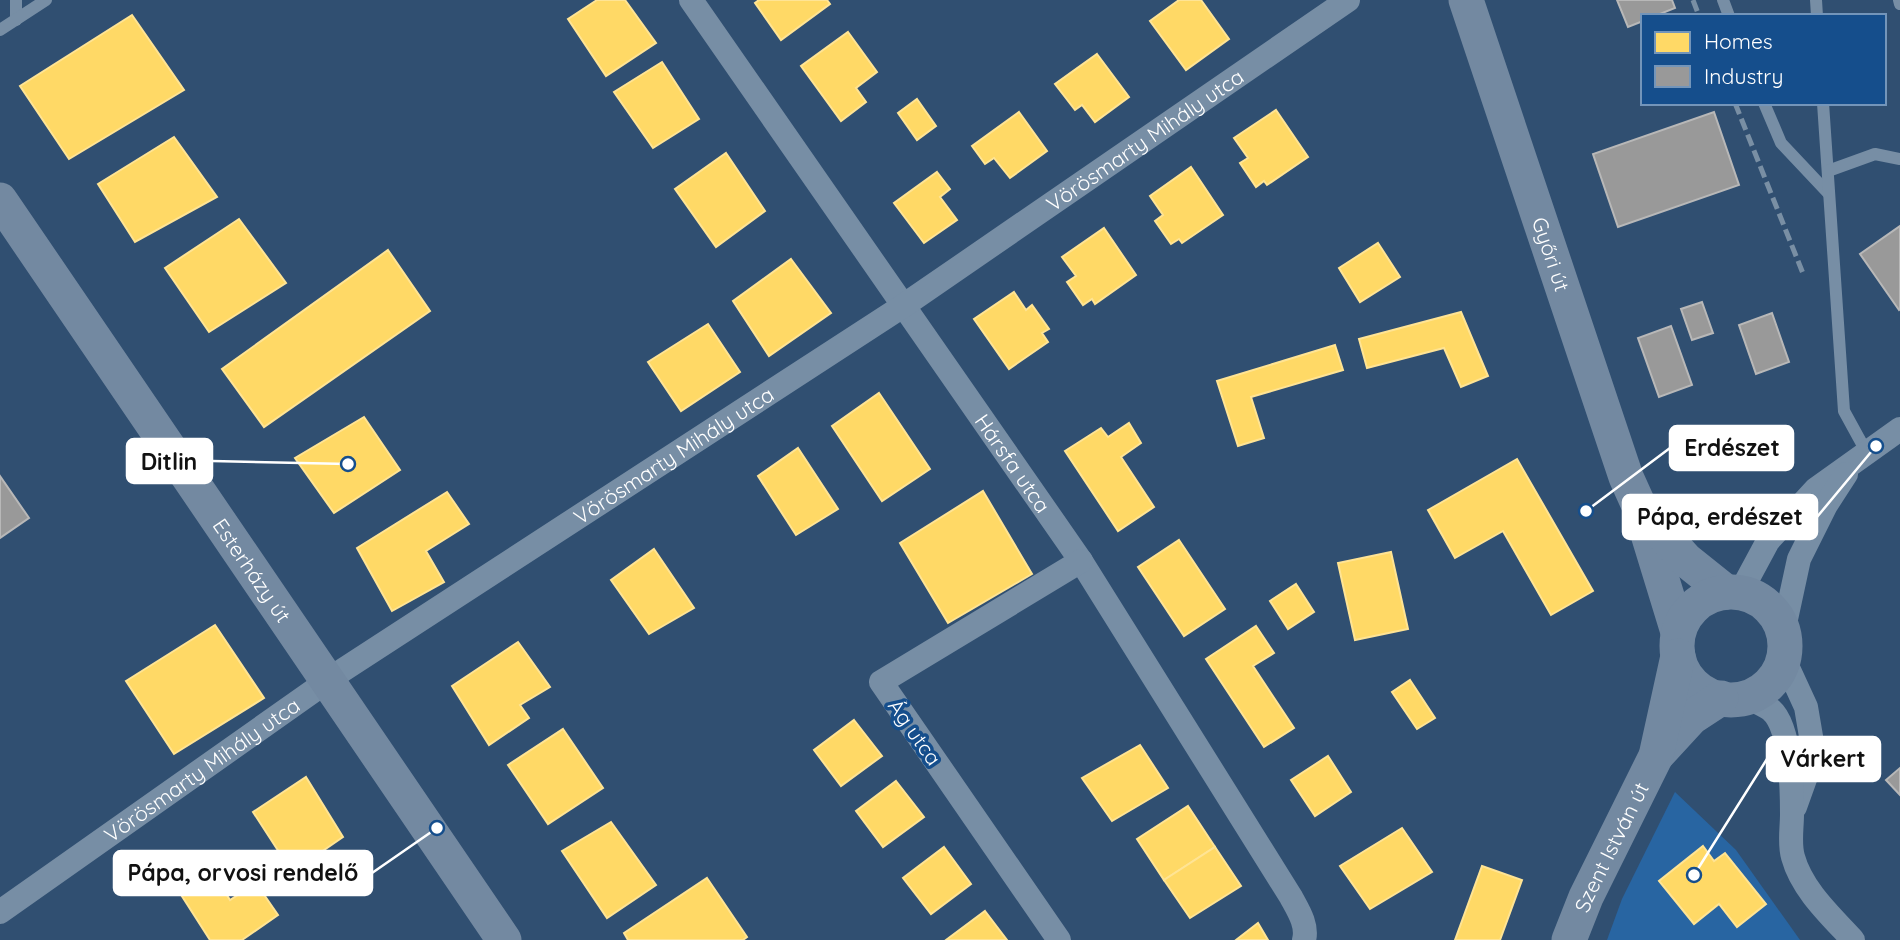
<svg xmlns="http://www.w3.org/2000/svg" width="1900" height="940" font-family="Quicksand,sans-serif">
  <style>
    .green { fill: #2865a2 }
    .homes { fill: #ffd966; stroke: #ffe494; stroke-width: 2 }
    .industry { fill: #999; stroke: #b8b8b8; stroke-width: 2 }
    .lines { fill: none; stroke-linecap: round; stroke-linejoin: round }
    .lane { stroke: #778ea5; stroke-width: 12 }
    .street { stroke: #778ea5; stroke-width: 24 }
    .secondary { stroke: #7389a1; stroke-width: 35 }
    .rail { stroke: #798fa4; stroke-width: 5; stroke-dasharray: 12 5; stroke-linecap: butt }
    .labels { text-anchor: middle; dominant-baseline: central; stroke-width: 7; stroke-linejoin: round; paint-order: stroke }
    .street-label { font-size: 21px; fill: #fff; stroke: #154e8c }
    .leader { fill: none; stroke: #fff; stroke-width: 2.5 }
    .callout-dot { fill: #fff; stroke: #154e8c; stroke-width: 2.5 }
    .callout { fill: #fff; stroke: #fff; stroke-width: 2.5 }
    .callout-label { font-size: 23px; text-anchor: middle; font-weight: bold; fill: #111 }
  </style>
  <rect width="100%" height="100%" fill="#304f71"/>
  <path class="green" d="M1675,792L1736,850L1800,940H1607L1622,899Z"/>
  <g class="homes">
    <path d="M597,0H625L656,43L606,76L568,19Z"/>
    <path d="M759,0H827L830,4L781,40L755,3Z"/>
    <path d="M1179,0H1201L1229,39L1186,70L1150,21Z"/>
    <path d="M132,15L184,90L69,159L20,86Z"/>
    <path d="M848,32L877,72L856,88L866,102L841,121L801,66Z"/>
    <path d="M1097,54L1129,97L1095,122L1082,105L1075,110L1055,84Z"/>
    <path d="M662,62L699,119L653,148L614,92Z"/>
    <path d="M917,99L936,126L917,140L898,113Z"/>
    <path d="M1276,110L1308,157L1267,185L1264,181L1256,187L1240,163L1248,158L1234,138Z"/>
    <path d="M1019,112L1047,151L1010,178L994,158L985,164L972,146Z"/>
    <path d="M174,137L217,197L135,242L98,184Z"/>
    <path d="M726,153L765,211L716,247L675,189Z"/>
    <path d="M1191,167L1223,215L1182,243L1179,239L1171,244L1155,221L1163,215L1150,196Z"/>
    <path d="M937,172L950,189L940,197L957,220L924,243L894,203Z"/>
    <path d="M239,219L286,283L209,332L165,268Z"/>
    <path d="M1104,228L1136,275L1095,304L1092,299L1083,305L1067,282L1076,276L1062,257Z"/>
    <path d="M1378,243L1400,277L1360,302L1339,268Z"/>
    <path d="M388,250L430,311L264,427L222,369Z"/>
    <path d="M791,259L831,313L769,356L733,301Z"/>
    <path d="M1014,292L1026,310L1032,305L1049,329L1042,333L1048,342L1009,369L974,319Z"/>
    <path d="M1461,312L1488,376L1461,387L1444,348L1367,368L1359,339Z"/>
    <path d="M708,324L740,372L681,411L648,362Z"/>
    <path d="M1335,345L1343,370L1251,397L1264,438L1238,446L1217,381Z"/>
    <path d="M879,393L930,469L882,501L832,426Z"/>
    <path d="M364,417L400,470L334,513L295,458Z"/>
    <path d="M1129,423L1141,443L1121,457L1154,507L1118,531L1065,451L1101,428L1108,437Z"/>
    <path d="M798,448L838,509L796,535L758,476Z"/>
    <path d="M1517,459L1593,591L1551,615L1503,531L1455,558L1428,510Z"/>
    <path d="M983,491L1032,574L948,623L900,543Z"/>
    <path d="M447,492L469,524L426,551L444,582L392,611L357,548Z"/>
    <path d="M1179,540L1225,609L1184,636L1138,567Z"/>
    <path d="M654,549L694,608L649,634L611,580Z"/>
    <path d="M1391,552L1408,629L1355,640L1338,563Z"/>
    <path d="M1296,584L1314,612L1288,629L1270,601Z"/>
    <path d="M215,625L264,698L174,754L126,681Z"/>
    <path d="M1256,626L1274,653L1253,666L1294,728L1264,747L1206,659Z"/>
    <path d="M518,642L550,687L520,705L529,718L489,745L452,686Z"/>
    <path d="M1410,680L1435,718L1417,729L1392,692Z"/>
    <path d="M854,720L882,756L841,786L814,750Z"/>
    <path d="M563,729L603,788L548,824L508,765Z"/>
    <path d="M1140,745L1168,788L1112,821L1082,778Z"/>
    <path d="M1328,756L1351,792L1315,816L1291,780Z"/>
    <path d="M306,777L343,837L292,872L253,812Z"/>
    <path d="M896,781L924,817L883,847L856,811Z"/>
    <path d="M1188,806L1215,847L1164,880L1137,839Z"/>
    <path d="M611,822L656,885L607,918L562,851Z"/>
    <path d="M1402,828L1432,872L1370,909L1340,866Z"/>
    <path d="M1703,846L1714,861L1725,853L1766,904L1737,927L1719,904L1694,924L1659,881Z"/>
    <path d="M944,847L971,884L931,914L903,878Z"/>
    <path d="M1215,847L1241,886L1190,918L1164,880Z"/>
    <path d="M1482,866L1522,880L1500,940H1455Z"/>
    <path d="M211,869L230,900L256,883L278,915L242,940H210L178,890Z"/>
    <path d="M707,878L747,937L743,940H628L624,933Z"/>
    <path d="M985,911L1007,940H946Z"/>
    <path d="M1258,923L1268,940H1236Z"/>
  </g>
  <g class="industry">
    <path d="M1617,0H1672L1675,8L1655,16H1643V21L1628,27Z"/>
    <path d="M1714,112L1739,185L1618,227L1593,154Z"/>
    <path d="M1900,226V309L1899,310L1860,254Z"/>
    <path d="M1702,302L1713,333L1692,340L1681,309Z"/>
    <path d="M1772,313L1789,362L1756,374L1739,325Z"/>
    <path d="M1671,326L1692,385L1659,397L1638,338Z"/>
    <path d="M0,476L29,518L0,538Z"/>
    <path d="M1900,768V795L1886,780Z"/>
  </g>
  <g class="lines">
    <g class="lane">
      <path d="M1723,0L1729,16"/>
      <path d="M1816,0L1817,16"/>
      <path d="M1899,0L1900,4"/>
      <path d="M16,20V0"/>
      <path d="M0,30L46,0"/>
      <path d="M1764,103L1781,143L1829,194"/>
      <path d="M1823,103L1844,411L1867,453"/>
      <path d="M1828,171L1875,154L1900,159"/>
    </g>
    <g class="street">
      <path id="s1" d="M691,0L1081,561L1291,897C1298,910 1308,925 1304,940"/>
      <path d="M1740,593L1768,541L1816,489L1900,429"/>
      <path d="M1783,633L1799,559L1826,505L1846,474"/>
      <path d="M1783,657L1806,707L1814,754L1795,807"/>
      <path d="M1747,697C1754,701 1764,705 1771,710C1791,727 1792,788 1792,814C1792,829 1789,843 1793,857C1802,890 1831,916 1853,940"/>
      <path id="s2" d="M0,912L343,670L903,306L1348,0"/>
      <path d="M1059,940L881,682L1081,561"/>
    </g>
    <g class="secondary">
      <path id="s3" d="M1466,0L1626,477L1640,508L1678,632"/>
      <path id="s4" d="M0,200L504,940"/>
      <path d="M1649,519L1686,560L1726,592"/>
      <circle cx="1731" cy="646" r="54"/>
      <path d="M1656,756L1692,717L1721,698"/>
      <path id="s5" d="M1569,940L1586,897L1656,756L1678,656"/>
    </g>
    <g class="rail">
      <path d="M1693,0L1699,16"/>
      <path d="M1735,103L1804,276"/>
    </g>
  </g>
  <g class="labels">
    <g class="street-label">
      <text stroke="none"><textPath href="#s2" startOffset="1381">Vörösmarty Mihály utca</textPath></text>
      <text stroke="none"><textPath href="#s3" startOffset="268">Győri út</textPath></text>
      <text stroke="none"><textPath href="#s2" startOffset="814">Vörösmarty Mihály utca</textPath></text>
      <text stroke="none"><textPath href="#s1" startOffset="564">Hársfa utca</textPath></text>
      <text stroke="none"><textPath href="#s4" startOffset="448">Esterházy út</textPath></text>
      <text transform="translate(915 732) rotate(55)">Ág utca</text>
      <text stroke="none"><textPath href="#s2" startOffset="247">Vörösmarty Mihály utca</textPath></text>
      <text stroke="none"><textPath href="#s5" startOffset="102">Szent István út</textPath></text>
    </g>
  </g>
  <path class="leader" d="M1586 511L1670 448M348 464L212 461M1876 446L1817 517M1694 875L1767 759M437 828L372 873"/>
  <g class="callout-dot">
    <circle cx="1586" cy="511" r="7"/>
    <circle cx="348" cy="464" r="7"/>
    <circle cx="1876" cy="446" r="7"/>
    <circle cx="1694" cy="875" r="7"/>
    <circle cx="437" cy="828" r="7"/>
  </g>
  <g class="callout">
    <rect x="1670" y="426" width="123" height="44" rx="7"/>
    <rect x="127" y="439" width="85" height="44" rx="7"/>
    <rect x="1623" y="495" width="194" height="44" rx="7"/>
    <rect x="1767" y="737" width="113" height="44" rx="7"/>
    <rect x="114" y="851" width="258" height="44" rx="7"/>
  </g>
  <g class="callout-label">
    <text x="1732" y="456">Erdészet</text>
    <text x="169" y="470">Ditlin</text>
    <text x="1720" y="525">Pápa, erdészet</text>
    <text x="1823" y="767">Várkert</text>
    <text x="243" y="881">Pápa, orvosi rendelő</text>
  </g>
  <rect x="1641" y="14" width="245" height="91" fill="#154e8c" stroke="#7395ba" stroke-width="2"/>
  <rect x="1655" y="32" width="35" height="21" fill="#ffd966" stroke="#7395ba" stroke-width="2"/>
  <text x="1704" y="49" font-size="21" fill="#ffffff">Homes</text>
  <rect x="1655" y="66" width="35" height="21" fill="#999999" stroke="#7395ba" stroke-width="2"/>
  <text x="1704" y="84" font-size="21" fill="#ffffff">Industry</text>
</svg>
